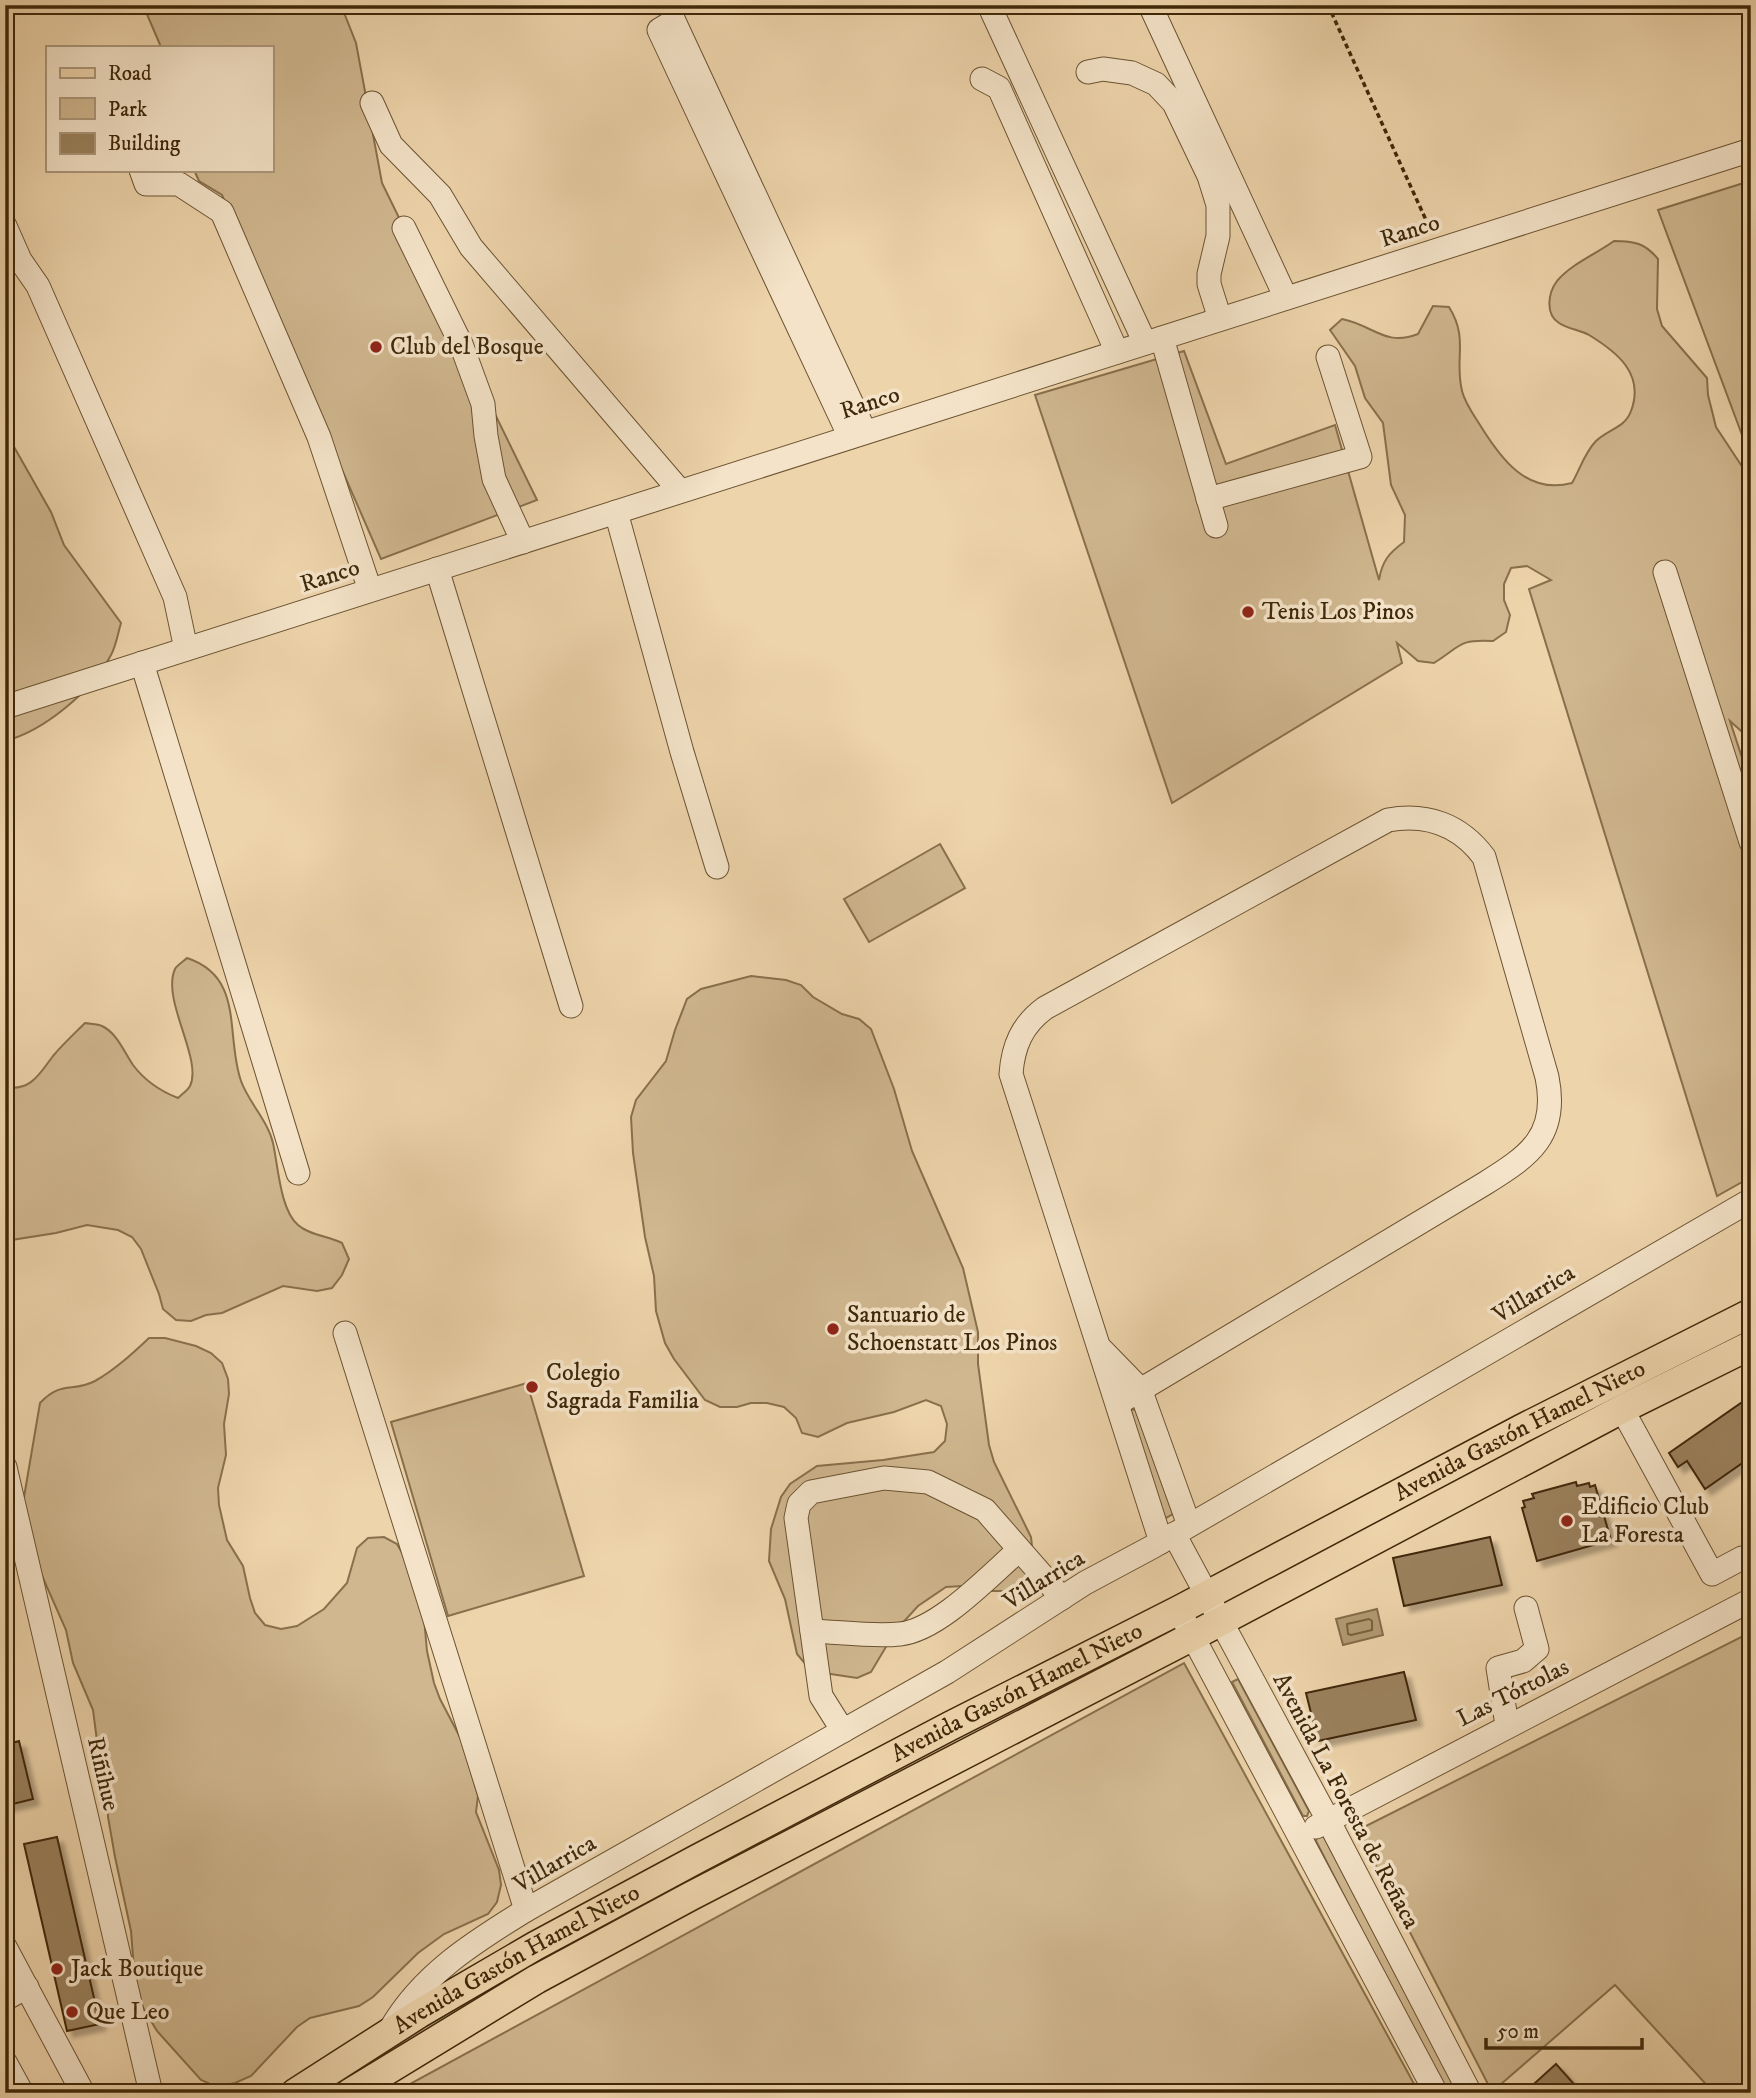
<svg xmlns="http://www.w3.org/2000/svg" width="1756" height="2098" font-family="'IM FELL DW Pica',serif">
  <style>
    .green { fill: #d0b78f; stroke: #88704c; stroke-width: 2 }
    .water { fill: #b29a74; stroke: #846c49; stroke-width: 2 }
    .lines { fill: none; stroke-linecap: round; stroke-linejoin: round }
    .shore { stroke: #78613e; stroke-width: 2 }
    .building { fill: #9a815d; stroke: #3f2809; stroke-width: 2; filter: url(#shadow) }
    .minor-casing { stroke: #6b5332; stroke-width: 25 }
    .major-casing { stroke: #3f2809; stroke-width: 31 }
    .path { stroke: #3f2809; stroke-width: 3.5; stroke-dasharray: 5 3.5; stroke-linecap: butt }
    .minor { stroke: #f4e3c8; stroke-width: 23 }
    .major { stroke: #eed4ab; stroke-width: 28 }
    .poi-dot { fill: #8f2418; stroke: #f4e3c8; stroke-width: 2.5 }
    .labels { text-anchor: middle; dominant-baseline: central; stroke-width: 7; stroke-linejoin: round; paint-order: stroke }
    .street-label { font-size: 24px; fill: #3f2809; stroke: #f4e3c8 }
    .poi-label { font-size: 24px; fill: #3f2809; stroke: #f4e3c8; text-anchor: start }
  </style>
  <defs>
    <filter id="shadow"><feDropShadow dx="6" dy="6" stdDeviation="2" flood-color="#0004"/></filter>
  </defs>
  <rect width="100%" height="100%" fill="#eed4ab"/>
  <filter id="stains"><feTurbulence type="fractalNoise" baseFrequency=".00286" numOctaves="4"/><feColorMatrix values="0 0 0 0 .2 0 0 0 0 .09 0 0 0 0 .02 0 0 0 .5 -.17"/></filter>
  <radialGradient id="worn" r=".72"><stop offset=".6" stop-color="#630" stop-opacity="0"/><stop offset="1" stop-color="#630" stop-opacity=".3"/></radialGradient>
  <g class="green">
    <path d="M143,5H341L356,43L382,183L537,500L381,559L222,195L199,181L194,170H271V47H161Z"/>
    <path d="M1750,181L1751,183V459L1658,210Z"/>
    <path d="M1614,241C1634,241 1645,243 1658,259L1657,309L1662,326L1707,378L1708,395L1716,427L1751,480V740L1730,721L1751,785V1177L1717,1196L1529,589L1551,580L1527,566L1511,568L1504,584V600L1510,615L1506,632L1493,641C1458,639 1461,646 1434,663L1418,661L1397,643L1402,663L1172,803L1035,395L1184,351L1226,464L1335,425L1379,580C1382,561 1389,553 1404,542L1405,515L1391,485L1383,423L1365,398L1355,366L1330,330L1342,319C1373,325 1385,347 1418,334L1433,306L1449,307C1469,339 1454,358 1462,391C1465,403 1473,414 1480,425C1501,459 1527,495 1572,483C1580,469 1585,452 1596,441C1608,429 1625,428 1631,411C1645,374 1617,352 1589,335C1580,330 1568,329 1559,323C1545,314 1548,293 1557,281C1571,264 1596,254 1614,241Z"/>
    <path d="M5,431L51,512L64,545L121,623C118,633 116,646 111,655C92,691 44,731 5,741Z"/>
    <path d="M940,844L965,888L869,942L844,899Z"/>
    <path d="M187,958C245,977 225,1035 241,1081C249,1103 268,1121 273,1143C278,1165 280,1210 298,1225C309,1235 328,1236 342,1243L349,1259L342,1275L332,1288L317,1291L283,1286L222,1313L206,1315L191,1321L176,1320L163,1309L159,1294L141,1249L132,1237L118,1230L87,1225L56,1233L5,1241V1087C31,1092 40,1073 53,1056C63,1044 74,1034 85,1023C90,1024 98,1024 102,1026C117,1033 124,1052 133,1065C145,1081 160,1091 178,1098C181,1095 188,1090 190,1086C203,1059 161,1000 175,969C177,965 184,961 187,958Z"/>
    <path d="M751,976L786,980L801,985L813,997L842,1014L859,1019L871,1029L894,1089L912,1151L963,1268L978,1332V1364L989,1445L994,1462L1031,1537L1033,1555L1032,1570L1024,1584L1010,1591H979L962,1586L946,1587L918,1606L896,1630L871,1672L857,1678L824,1673L807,1666L797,1654L785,1599L769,1561L771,1529L781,1497L790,1484L817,1466L883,1460L934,1452L945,1441L947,1424L941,1406L926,1400L894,1412L847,1423L818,1437L802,1433L796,1418L784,1407L767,1403H751L737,1407H720L705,1400L674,1359L665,1343L656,1311L654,1276L645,1237L633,1153L631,1117L636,1100L666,1061L675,1030L687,999L701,989Z"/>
    <path d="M149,1338H165L196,1346L211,1353L222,1363L228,1379L229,1394L224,1424L226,1455L218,1488L219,1505L227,1540L243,1566L250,1598L255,1613L265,1625L281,1629L297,1626L324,1609L347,1583L357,1548L368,1538L384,1537L397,1544L405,1558L424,1618L427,1651L434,1683L440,1699L462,1741L478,1796L476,1812L499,1870L501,1885L497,1902L488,1914L444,1934L418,1953L373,1997L359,2006L310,2018L297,2027L251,2076L235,2083L217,2087L201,2080L157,2031L139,2001L135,1983L131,1931L115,1857L108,1817L107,1784L100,1764L93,1710L73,1663L66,1630L39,1569L23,1503L40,1403C62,1380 72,1393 95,1381C115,1370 133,1353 149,1338Z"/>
    <path d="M527,1383L584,1576L448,1616L391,1422Z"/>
    <path d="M1130,1409L1136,1410L1173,1514L1164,1519Z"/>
    <path d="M1751,1632V2093H1714L1615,1985L1492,2092L1361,1837L1364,1827Z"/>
    <path d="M1184,1663L1419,2093H395L397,2091Z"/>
    <path d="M1238,1679L1309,1811L1307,1816H1303L1232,1682Z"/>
    <path d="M1039,1693L1040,1697L1002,1724L393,2054L334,2093H312L556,1945Z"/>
    <path d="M1322,1836L1324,1837L1458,2093H1445L1316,1841L1317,1838Z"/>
  </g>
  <path class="water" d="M1377,1609L1383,1635L1343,1645L1336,1619Z"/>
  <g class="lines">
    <path class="shore" d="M1369,1619L1372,1621V1630L1351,1635L1348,1634L1347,1624Z"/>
  </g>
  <g class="building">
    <path d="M1751,1396V1457L1705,1489L1687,1461L1678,1467L1669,1453Z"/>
    <path d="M1576,1482L1577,1486L1589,1483L1590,1487L1595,1485L1611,1540L1537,1561L1522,1508L1525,1507L1523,1501L1534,1498L1532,1494Z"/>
    <path d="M1490,1537L1502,1585L1404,1606L1393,1558Z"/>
    <path d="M1404,1672L1416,1720L1318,1741L1306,1693Z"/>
    <path d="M19,1741L33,1799L5,1806V1745Z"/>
    <path d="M57,1837L100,2024L67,2031L24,1844Z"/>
    <path d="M1556,2064L1582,2093H1524Z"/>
  </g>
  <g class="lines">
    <g class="minor-casing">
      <g id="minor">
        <path d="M989,5L1145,343"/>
        <path d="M1150,5L1286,298"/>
        <path d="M1088,72L1103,69L1132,73L1156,84L1174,103L1209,176L1218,205V236L1209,274V284L1220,319"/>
        <path d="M982,79L999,88L1117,352"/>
        <path d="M372,103L391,145L440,195L471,247L680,491"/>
        <path d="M141,170L146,184H179L222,212L319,437L370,590"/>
        <path d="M5,226L20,260L38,286L175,597L186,649"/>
        <path d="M404,228L461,344L483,404L486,436L494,479L523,542"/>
        <path d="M1162,338L1216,526"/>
        <path d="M850,437L659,30L674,21L865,432"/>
        <path d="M1208,499L1360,457L1328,357"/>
        <path d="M616,512L682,752L717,867"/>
        <path d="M437,569L571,1006"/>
        <path d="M1665,572L1751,842"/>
        <path d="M142,663L298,1173"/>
        <path d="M5,707L1751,150"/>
        <path d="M345,1333L526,1910"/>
        <path d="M1102,1350L1140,1389L1189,1525"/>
        <path d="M1117,1404L1484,1184C1529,1156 1559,1136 1547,1077L1484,857C1460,825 1427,813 1388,820L1045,1008C1022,1025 1013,1046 1011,1074C1061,1230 1112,1386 1161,1542"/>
        <path d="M1622,1409L1712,1574L1742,1558L1751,1557"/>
        <path d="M5,1467L151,2093"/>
        <path d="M1174,1534L1328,1820L1470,2093"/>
        <path d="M1185,1622L1436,2093"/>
        <path d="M812,1631C840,1632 873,1637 900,1634C939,1630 990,1575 1019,1550"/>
        <path d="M1507,1725L1498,1668L1523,1661L1537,1649L1526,1608"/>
        <path d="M843,1731L821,1696L796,1518L799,1504L811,1492L884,1478L928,1482L985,1510L1062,1598"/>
        <path d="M1316,1827L1751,1600"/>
        <path d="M5,1947L83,2093"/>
        <path d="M5,1999L27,1987"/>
        <path d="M390,2030C421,1975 474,1942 526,1910L947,1672L1085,1583L1154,1546L1751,1200"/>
        <path d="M5,2062L22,2093"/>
      </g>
    </g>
    <g class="major-casing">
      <g id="major">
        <path id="s1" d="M295,2093L420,2013L535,1946L697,1859L950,1726L1179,1610L1521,1429L1751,1313"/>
        <path d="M350,2093L537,1979L691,1896L1193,1636L1622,1409L1751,1345"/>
      </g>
    </g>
    <path class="path" d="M1328,5L1431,231"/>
    <use href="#minor" class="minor"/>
    <use href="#major" class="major"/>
  </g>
  <g class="poi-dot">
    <circle cx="376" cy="347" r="7"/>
    <circle cx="1248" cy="612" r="7"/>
    <circle cx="833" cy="1329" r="7"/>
    <circle cx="532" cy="1387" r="7"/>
    <circle cx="1567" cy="1521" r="7"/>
    <circle cx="57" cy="1969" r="7"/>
    <circle cx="72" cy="2012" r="7"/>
  </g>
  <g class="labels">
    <g class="street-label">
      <text transform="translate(1410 231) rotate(-18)">Ranco</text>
      <text transform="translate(870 403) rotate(-18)">Ranco</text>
      <text transform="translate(330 576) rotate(-18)">Ranco</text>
      <text transform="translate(1534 1294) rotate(-31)">Villarrica</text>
      <text stroke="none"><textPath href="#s1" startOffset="1393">Avenida Gastón Hamel Nieto</textPath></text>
      <text transform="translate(1044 1580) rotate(-32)">Villarrica</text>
      <text stroke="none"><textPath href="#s1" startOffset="826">Avenida Gastón Hamel Nieto</textPath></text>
      <text transform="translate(1513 1693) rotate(-27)">Las Tórtolas</text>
      <text transform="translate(103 1774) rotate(77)">Riñihue</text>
      <text transform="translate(1346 1801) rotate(62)">Avenida La Foresta de Reñaca</text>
      <text transform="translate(555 1864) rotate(-30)">Villarrica</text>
      <text stroke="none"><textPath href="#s1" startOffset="259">Avenida Gastón Hamel Nieto</textPath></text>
    </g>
    <g class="poi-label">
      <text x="390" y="347">Club del Bosque</text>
      <text x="1262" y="612">Tenis Los Pinos</text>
      <text x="847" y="1315">Santuario de<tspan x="847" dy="28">Schoenstatt Los Pinos</tspan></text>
      <text x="546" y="1373">Colegio<tspan x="546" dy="28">Sagrada Familia</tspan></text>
      <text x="1581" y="1507">Edificio Club<tspan x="1581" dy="28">La Foresta</tspan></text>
      <text x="71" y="1969">Jack Boutique</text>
      <text x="86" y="2012">Que Leo</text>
    </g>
  </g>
  <rect width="1756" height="2098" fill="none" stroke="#eed4ab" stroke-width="28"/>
  <rect x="7" y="7" width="1742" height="2084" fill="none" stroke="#3f2809" stroke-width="3.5"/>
  <rect x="14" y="14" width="1728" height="2070" fill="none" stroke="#3f2809" stroke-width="2"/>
  <rect x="46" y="46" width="228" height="126" fill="#f4e3c8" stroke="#ac987c" stroke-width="2"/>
  <rect x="60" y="68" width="35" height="10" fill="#eed4ab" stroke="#ac987c" stroke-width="2"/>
  <text x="108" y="80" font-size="21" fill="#3f2809">Road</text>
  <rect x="60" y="98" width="35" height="21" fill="#d0b78f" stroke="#ac987c" stroke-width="2"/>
  <text x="108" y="116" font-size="21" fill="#3f2809">Park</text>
  <rect x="60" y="133" width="35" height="21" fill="#9a815d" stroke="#ac987c" stroke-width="2"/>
  <text x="108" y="150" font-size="21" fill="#3f2809">Building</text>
  <path d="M1486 2038v10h156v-10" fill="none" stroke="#3f2809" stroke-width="3.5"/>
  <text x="1497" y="2038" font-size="21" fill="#3f2809" stroke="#f4e3c8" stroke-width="5" paint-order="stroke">50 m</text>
  <rect width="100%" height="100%" filter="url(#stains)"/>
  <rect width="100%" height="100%" fill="url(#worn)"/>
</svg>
